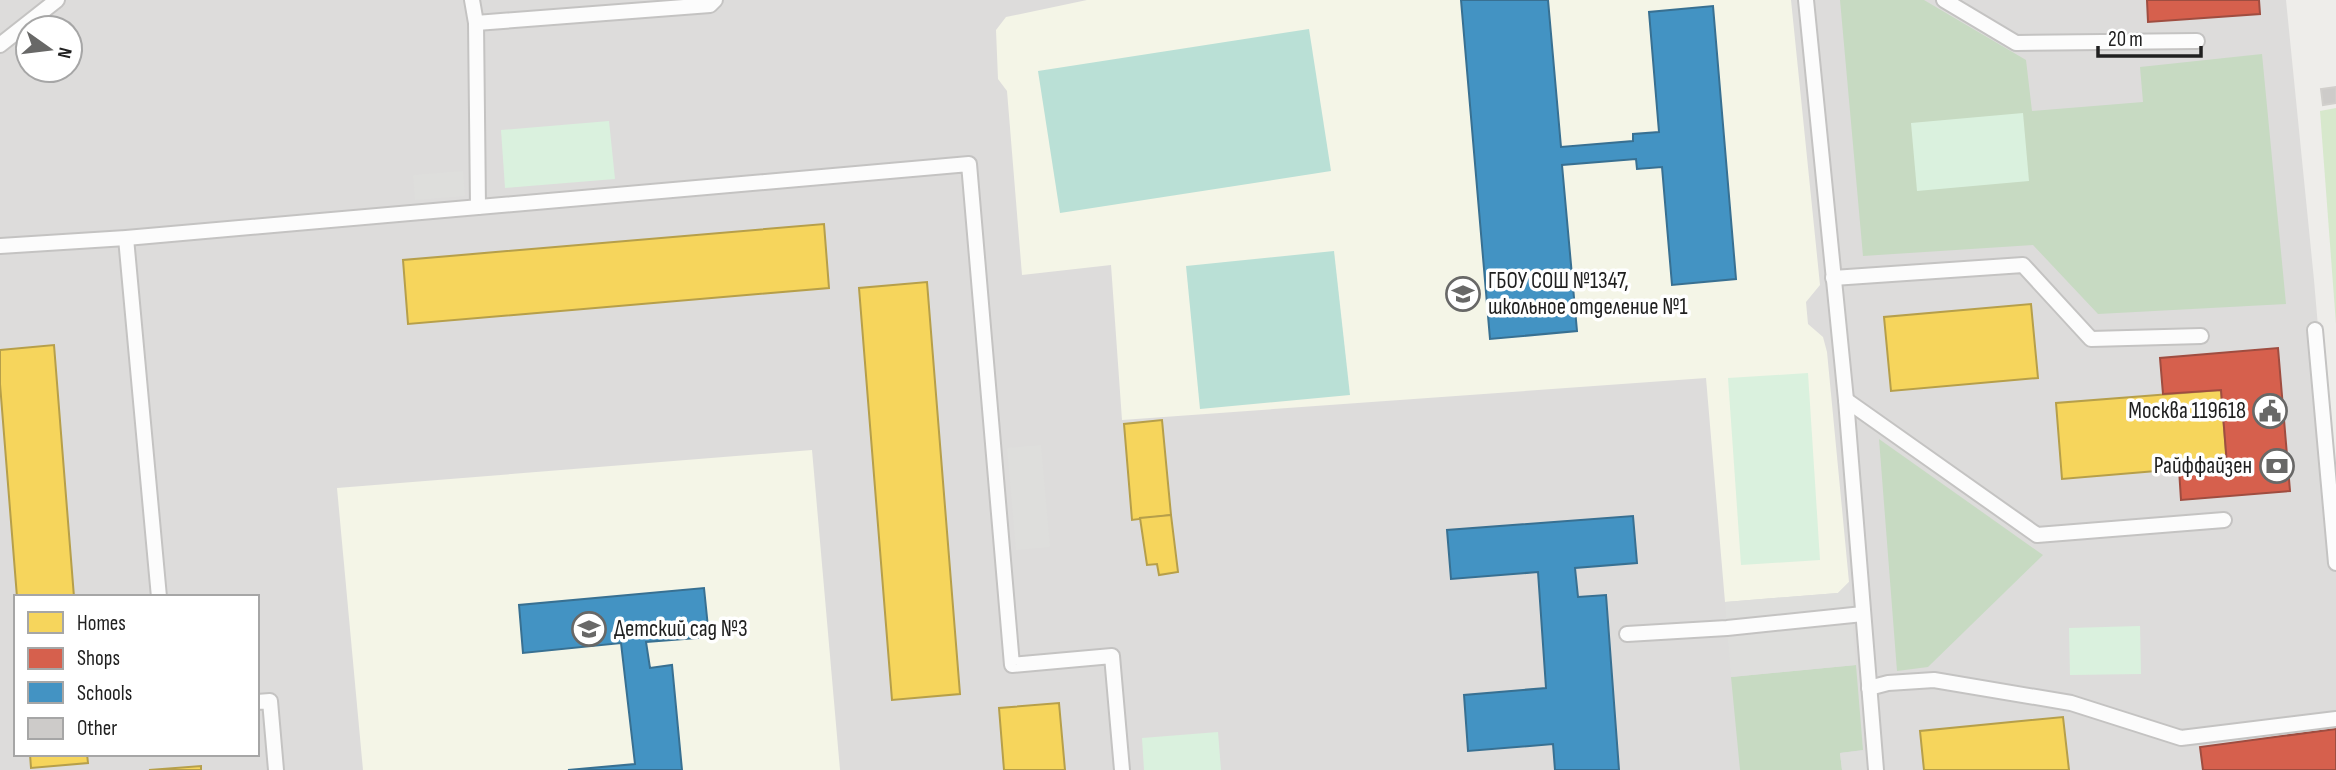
<svg xmlns="http://www.w3.org/2000/svg" width="2336" height="770" font-family="'Sofia Sans Condensed',sans-serif">
  <style>
    .residential { fill: #dddcdb; fill-rule: evenodd }
    .education { fill: #f4f5e7 }
    .grass { fill: #d7e8cc }
    .forest { fill: #c7dac2 }
    .park { fill: #daf1de }
    .pitch { fill: #bae0d6 }
    .parking { fill: #dededc }
    .homes { fill: #f6d55c; stroke: #b69f4a; stroke-width: 2 }
    .shops { fill: #d6604d; stroke: #9f4d40; stroke-width: 2 }
    .schools { fill: #4393c3; stroke: #387092; stroke-width: 2 }
    .building { fill: #cdcbc9; stroke: #d1cfcc; stroke-width: 2 }
    .lines { fill: none; stroke-linecap: round; stroke-linejoin: round }
    .lane-casing { stroke: #c4c3c2; stroke-width: 18 }
    .lane { stroke: #fcfcfc; stroke-width: 14 }
    .labels { text-anchor: middle; dominant-baseline: central; stroke-width: 7; stroke-linejoin: round; paint-order: stroke }
    .poi-label { font-size: 23px; fill: #202020; stroke: #fff; text-anchor: start }
  </style>
  <rect width="100%" height="100%" fill="#eeedea"/>
  <path class="residential" d="M0,0H2286L2314,280L2336,536V770H0ZM28,28H70V70H28ZM16,597H257V754H16Z"/>
  <g class="education">
    <path d="M1087,0H1791L1820,285L1806,302L1808,324L1823,337L1827,352L1849,582L1838,593L1725,602L1706,378L1122,420L1111,265L1022,275L1007,91L998,79L996,30L1006,17Z"/>
    <path d="M812,450L840,770H363L337,488Z"/>
  </g>
  <path class="grass" d="M2336,108V324L2320,111Z"/>
  <g class="forest">
    <path d="M1840,0H1924L2026,60L2032,111L2143,102L2140,67L2262,54L2286,304L2098,314L2033,245L1863,256Z"/>
    <path d="M1879,439L2043,555L1928,667L1897,671Z"/>
    <path d="M1856,665L1863,750L1840,753L1842,770H1740L1731,677Z"/>
  </g>
  <g class="park">
    <path d="M2023,113L2029,181L1917,191L1911,123Z"/>
    <path d="M609,121L615,179L505,188L501,130Z"/>
    <path d="M1808,373L1820,560L1741,565L1728,378Z"/>
    <path d="M2140,626L2141,674L2070,675L2069,628Z"/>
    <path d="M1218,732L1221,770H1144L1142,738Z"/>
  </g>
  <g class="pitch">
    <path d="M1309,29L1331,171L1060,213L1038,71Z"/>
    <path d="M1334,251L1350,395L1200,409L1186,266Z"/>
  </g>
  <g class="parking">
    <path d="M463,171L465,196L415,200L413,175Z"/>
    <path d="M1041,445L1050,547L1016,550L1007,448Z"/>
    <path d="M1849,582L1856,665L1731,677L1725,602L1838,593Z"/>
    <path d="M1874,749L1876,770H1842L1840,753Z"/>
  </g>
  <g class="homes">
    <path d="M824,224L829,288L408,324L403,260Z"/>
    <path d="M927,282L960,694L892,700L859,288Z"/>
    <path d="M2031,304L2038,378L1891,391L1884,317Z"/>
    <path d="M54,345L74,597H17L0,384V350Z"/>
    <path d="M2221,390L2227,465L2062,479L2056,403Z"/>
    <path d="M1162,420L1171,515L1132,520L1124,424Z"/>
    <path d="M1171,515L1178,572L1159,575L1157,564L1147,565L1140,518Z"/>
    <path d="M1059,703L1065,770H1004L999,708Z"/>
    <path d="M2063,717L2069,770H1924L1920,731Z"/>
    <path d="M30,754H87L88,763L31,768Z"/>
    <path d="M201,766V770H149Z"/>
  </g>
  <g class="shops">
    <path d="M2147,0H2259L2260,14L2148,22Z"/>
    <path d="M2278,348L2290,491L2181,500L2179,469L2227,465L2221,390L2163,394L2160,358Z"/>
    <path d="M2336,729V770H2203L2200,747Z"/>
  </g>
  <g class="schools">
    <path d="M1461,0H1548L1561,147L1633,141V134L1659,132L1649,12L1713,6L1736,279L1672,285L1662,167L1637,169L1636,159L1562,165L1577,331L1490,339Z"/>
    <path d="M1633,516L1637,563L1575,568L1578,597L1606,595L1619,770H1555L1553,744L1468,751L1464,695L1546,688L1538,572L1451,579L1447,530Z"/>
    <path d="M704,588L709,637L646,642L650,668L672,665L682,770H568L635,764L621,643L523,653L519,605Z"/>
  </g>
  <path class="building" d="M2336,87V103L2323,105L2321,89Z"/>
  <g class="lines">
    <g class="lane-casing">
      <g id="lane">
        <path d="M472,0L476,23L710,5L715,0"/>
        <path d="M1806,0L1846,400L1876,770"/>
        <path d="M1944,0L2016,43L2197,41"/>
        <path d="M476,23L478,207"/>
        <path d="M0,45L57,0"/>
        <path d="M126,238L159,597"/>
        <path d="M0,246L126,238L969,164L1012,665L1112,656L1122,770"/>
        <path d="M1833,278L2023,265L2091,339L2201,336"/>
        <path d="M2315,330L2336,563"/>
        <path d="M1846,400L2037,535L2224,520"/>
        <path d="M1627,634L1727,628L1863,614"/>
        <path d="M1869,688L1888,683L1934,680L2071,703L2181,738L2336,719"/>
        <path d="M257,702L270,701L276,770"/>
      </g>
    </g>
    <use href="#lane" class="lane"/>
  </g>
  <defs>
    <g id="school-ring" transform="scale(1.75)"><circle r="9.5" fill="#fff" stroke="#686867" stroke-width="1.5"/><path d="M0-5L7-2L0 1L-7-2ZM-4 1L0 2.5L4 1V4Q0 6-4 4Z" fill="#686867"/></g>
    <g id="civic-ring" transform="scale(1.75)"><circle r="9.5" fill="#fff" stroke="#686867" stroke-width="1.5"/><path d="M-.6-6.5H3V-4.5H.6V-3L4-1V1h2V6H-6V1h2V-1L-.6-3ZM-1.2 2.5V6h2.4V2.5Z" fill="#686867"/></g>
    <g id="bank-ring" transform="scale(1.75)"><circle r="9.5" fill="#fff" stroke="#686867" stroke-width="1.5"/><path d="M-6-4H6V4H-6ZM0-2.3a2.3 2.3 0 1 0 0 4.6a2.3 2.3 0 1 0 0-4.6Z" fill="#686867"/></g>
  </defs>
  <g fill-rule="evenodd">
    <use href="#school-ring" x="1463" y="294"/>
    <use href="#civic-ring" x="2270" y="411"/>
    <use href="#bank-ring" x="2277" y="466"/>
    <use href="#school-ring" x="589" y="629"/>
  </g>
  <g class="labels">
    <g class="poi-label">
      <text x="1488" y="281">ГБОУ СОШ №1347,<tspan x="1488" dy="26">школьное отделение №1</tspan></text>
      <text x="2246" y="411" text-anchor="end">Москва 119618</text>
      <text x="2252" y="466" text-anchor="end">Райффайзен</text>
      <text x="614" y="629">Детский сад №3</text>
    </g>
  </g>
  <rect x="14" y="595" width="245" height="161" fill="#ffffff" stroke="#a6a6a6" stroke-width="2"/>
  <rect x="28" y="612" width="35" height="21" fill="#f6d55c" stroke="#a6a6a6" stroke-width="2"/>
  <text x="77" y="630" font-size="21" fill="#202020">Homes</text>
  <rect x="28" y="648" width="35" height="21" fill="#d6604d" stroke="#a6a6a6" stroke-width="2"/>
  <text x="77" y="665" font-size="21" fill="#202020">Shops</text>
  <rect x="28" y="682" width="35" height="21" fill="#4393c3" stroke="#a6a6a6" stroke-width="2"/>
  <text x="77" y="700" font-size="21" fill="#202020">Schools</text>
  <rect x="28" y="718" width="35" height="21" fill="#cdcbc9" stroke="#a6a6a6" stroke-width="2"/>
  <text x="77" y="735" font-size="21" fill="#202020">Other</text>
  <g transform="translate(49 49) rotate(104)"><circle r="33" fill="#ffffff" stroke="#a6a6a6" stroke-width="2"/>
  <path d="M0-5L12 26L0 18L-12 26Z" fill="#686867"/>
  <text y="-10" font-size="19" font-weight="bold" text-anchor="middle" fill="#202020">N</text>
  </g>
  <path d="M2098 46v10h103v-10" fill="none" stroke="#202020" stroke-width="3.5"/>
  <text x="2108" y="46" font-size="21" fill="#202020" stroke="#ffffff" stroke-width="5" paint-order="stroke">20 m</text>
</svg>
